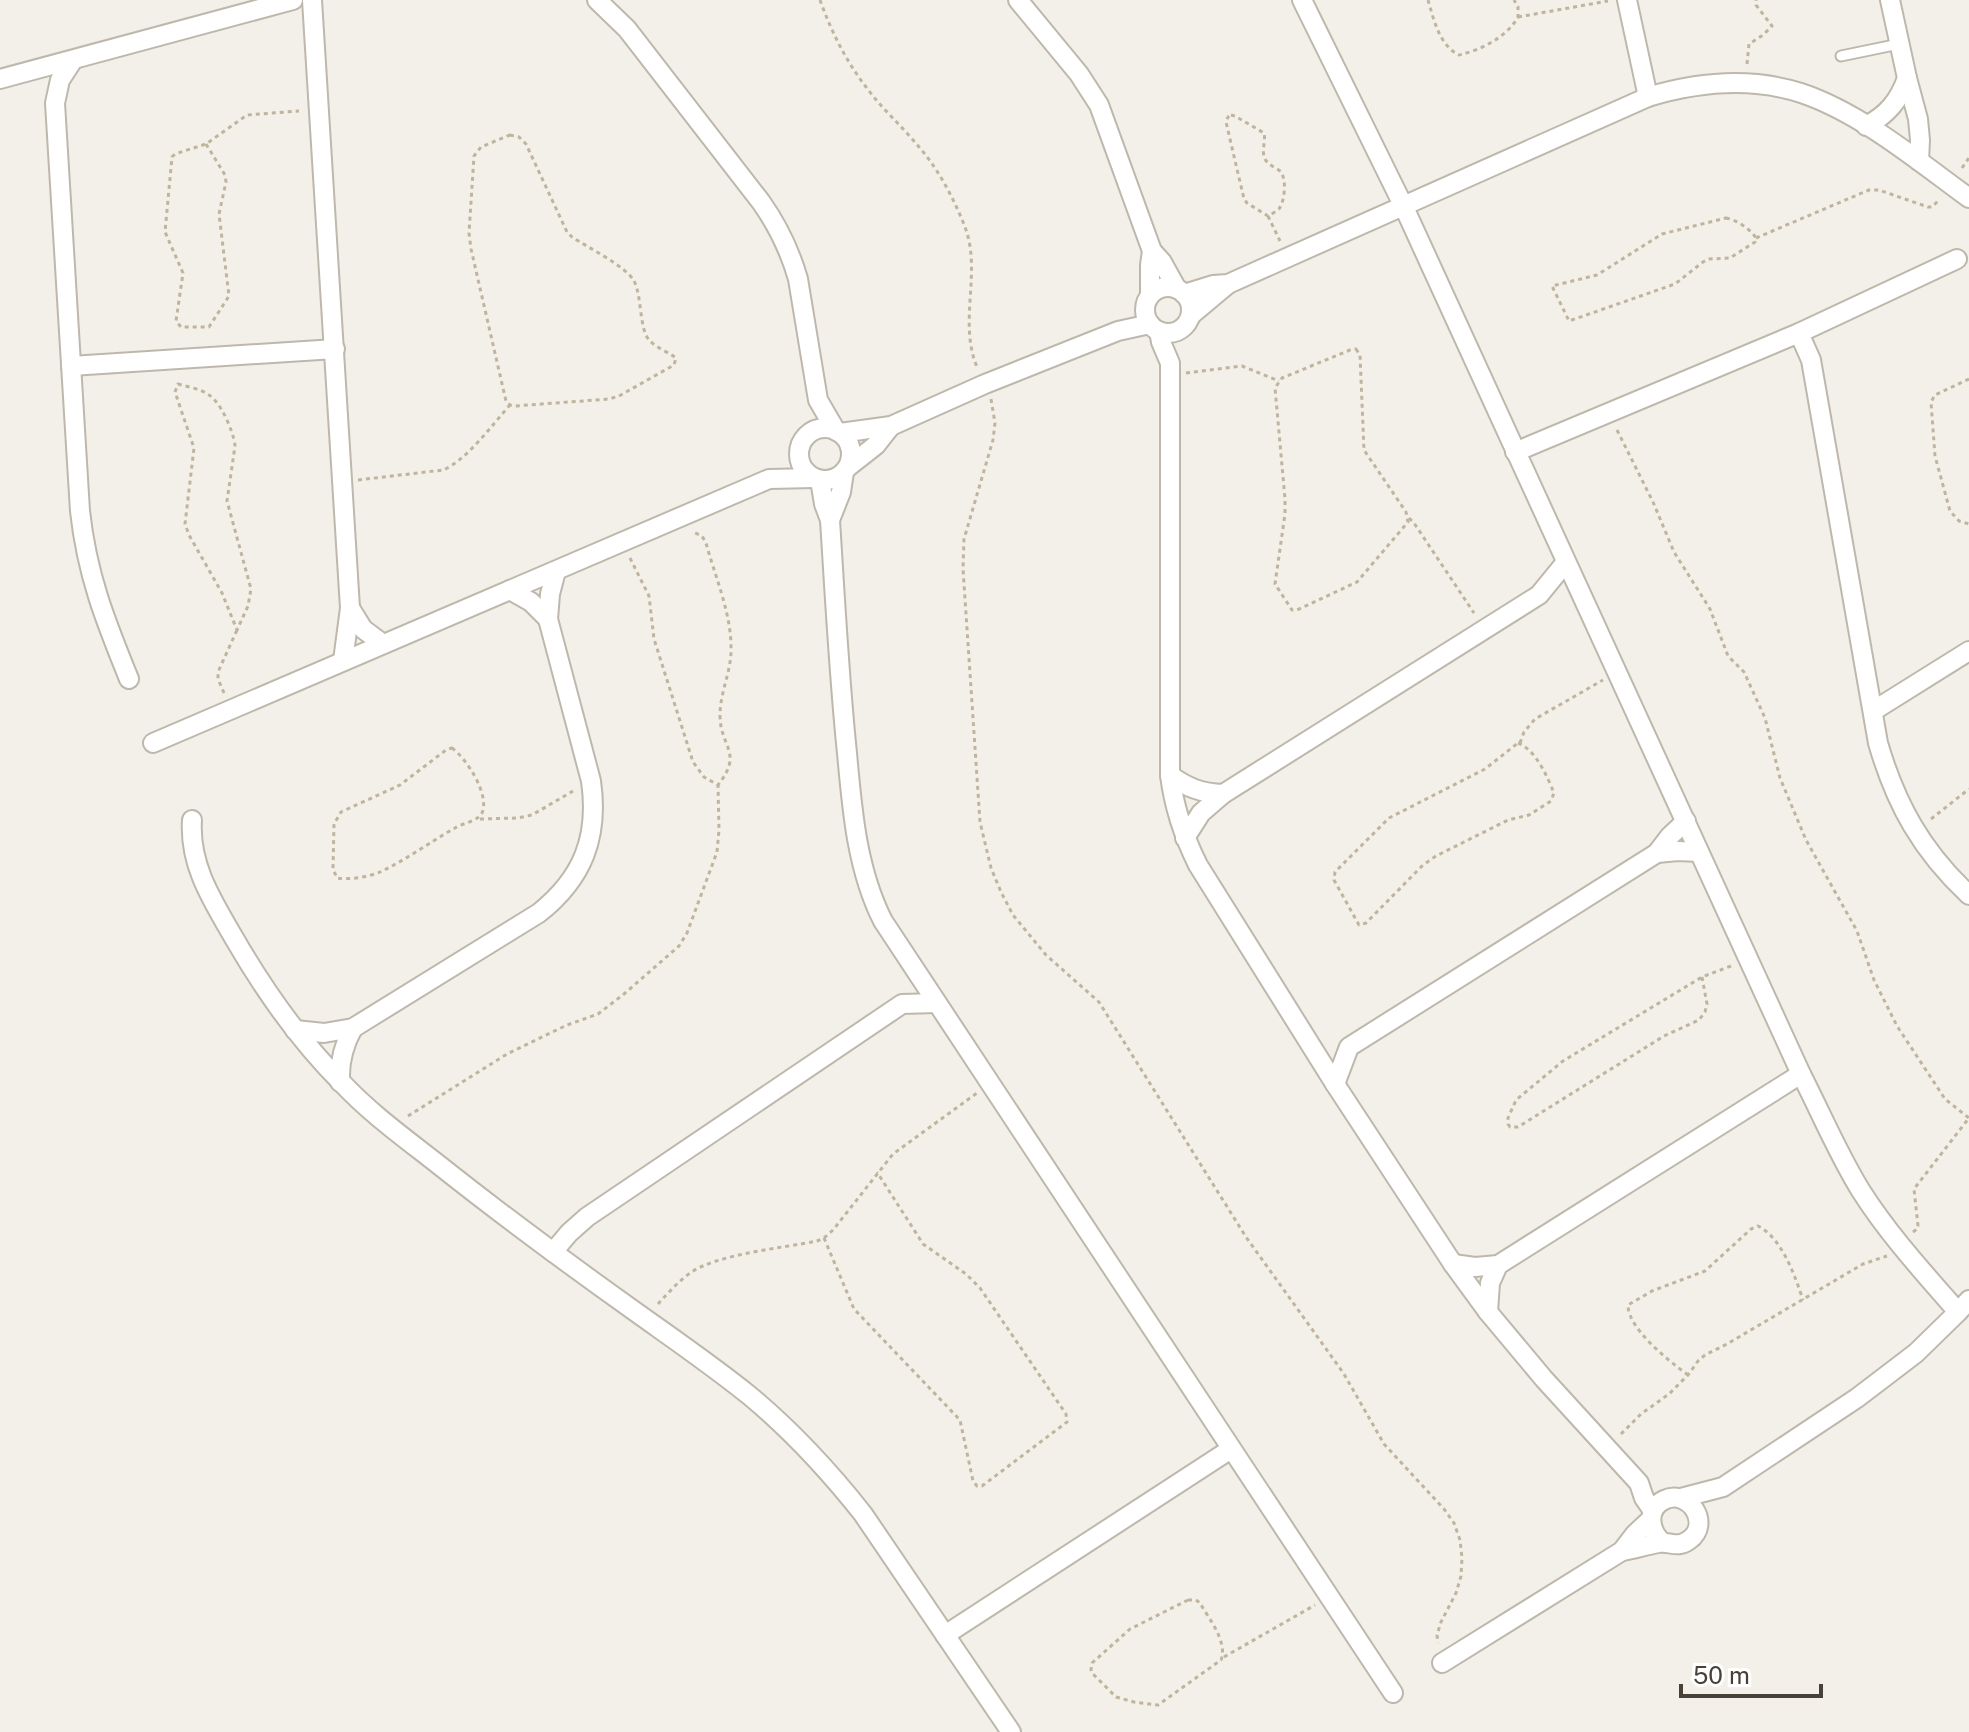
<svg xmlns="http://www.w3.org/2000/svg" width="1969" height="1732" font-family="'Public Sans',sans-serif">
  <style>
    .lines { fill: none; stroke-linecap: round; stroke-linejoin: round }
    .service-casing { stroke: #beb8ac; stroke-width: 13 }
    .minor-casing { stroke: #beb8ac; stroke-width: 22 }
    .path { stroke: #bfb49e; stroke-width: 3; stroke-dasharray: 4 4; stroke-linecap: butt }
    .service { stroke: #fff; stroke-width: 9 }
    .minor { stroke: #fff; stroke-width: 18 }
  </style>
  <rect width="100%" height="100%" fill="#f3f0e9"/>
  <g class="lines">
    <g class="service-casing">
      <path id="service" d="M1841,56L1899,44"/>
    </g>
    <g class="minor-casing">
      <g id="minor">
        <path d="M312,0L350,608L343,661"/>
        <path d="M597,0L627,29L761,202C778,226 790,251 798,279L818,400L836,431"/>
        <path d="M1018,0L1079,74L1099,105L1152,251L1162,262L1177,289"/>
        <path d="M1302,0L1403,205L1801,1074C1821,1113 1838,1154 1861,1191C1889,1235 1924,1273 1958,1312"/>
        <path d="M1627,0L1648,97"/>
        <path d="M1890,0L1907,78L1918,119L1920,140L1919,161"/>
        <path d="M73,60L60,80L55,103L80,511C87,575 105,620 129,679"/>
        <path d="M0,79L293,0"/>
        <path d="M1866,126C1887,115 1899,101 1907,78"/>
        <circle cx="1168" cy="310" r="23"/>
        <path d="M1184,294L1213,285L1228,284L1648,97C1698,82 1751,77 1801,93C1861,113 1918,161 1969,198"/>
        <path d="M1150,295V265L1152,251"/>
        <path d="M1191,315L1228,284"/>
        <path d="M1159,331L1161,342L1170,363V775C1174,808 1183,835 1198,865L1335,1084L1453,1264L1488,1312L1544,1379L1639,1483L1644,1498L1653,1511"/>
        <path d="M1799,333L1811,360L1878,743C1896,805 1922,851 1969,895"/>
        <path d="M71,366L335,349"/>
        <circle cx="825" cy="454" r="26"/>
        <path d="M840,433L891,426L985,384L1118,331L1150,324"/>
        <path d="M1515,452L1799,333L1957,259"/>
        <path d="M848,467L876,445L891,426"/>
        <path d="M820,480L824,504L830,520C835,598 839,676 847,753C852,810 857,870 883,921L1393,1693"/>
        <path d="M830,520L841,492L844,472"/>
        <path d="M510,590L531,602L548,619"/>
        <path d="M350,608L363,629L383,644"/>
        <path d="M1873,711L1969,651"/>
        <path d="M153,743L769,479L814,478"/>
        <path d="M1170,775C1187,788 1202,793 1223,794"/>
        <path d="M192,820C189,865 212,900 234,938C264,990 299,1040 342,1083C371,1114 406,1139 439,1165C502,1215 567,1263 633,1310C672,1338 713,1366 750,1396C792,1431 829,1471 863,1514L1011,1732"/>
        <path d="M1185,838L1201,813L1223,794L1539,595L1566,562"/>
        <path d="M1657,853L1678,851L1699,852"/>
        <path d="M295,1030L324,1033L353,1028L539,913C583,878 599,837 591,781L548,619L550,594L556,571"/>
        <path d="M340,1082C339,1062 343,1046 353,1028"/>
        <path d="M1335,1084L1349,1047L1657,853L1670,836L1686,821"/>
        <path d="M553,1252L569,1233L587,1217L902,1004L937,1003"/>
        <path d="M1453,1264L1475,1267L1498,1265L1801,1074"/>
        <path d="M1488,1312L1490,1283L1498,1265"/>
        <path d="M1681,1498L1723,1487L1857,1398L1916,1353L1958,1312L1969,1300"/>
        <path d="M1622,1551C1635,1549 1646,1545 1659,1543C1670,1541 1677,1549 1689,1540C1712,1524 1689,1488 1664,1500C1646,1509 1649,1530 1662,1542"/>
        <path d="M945,1635L1231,1449"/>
        <path d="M1442,1663L1622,1551L1635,1534L1651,1519"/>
      </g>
    </g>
    <g class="path">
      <path d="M820,0C831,31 846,61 866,87C882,109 902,126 919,147C939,170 954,199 965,227C982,272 958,322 977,367"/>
      <path d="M1428,0C1434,20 1439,45 1459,55C1481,50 1507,37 1518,17V7L1514,0"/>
      <path d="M1518,17L1608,1"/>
      <path d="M1747,64L1749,44L1763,35L1772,26L1756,5V0"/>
      <path d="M1231,115L1235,116L1264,133C1266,141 1261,152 1265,159C1268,165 1275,167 1280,171C1287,178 1285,201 1279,209C1277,211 1270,215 1268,216L1247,203L1244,199L1226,122L1228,117Z"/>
      <path d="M510,135L519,137L526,144L567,232L572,237C587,247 627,267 634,281C642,295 639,331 650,341C657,348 668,352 676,358L674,365L619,396L609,399L515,406L510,405L506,401L471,249L469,233L474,156L481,147Z"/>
      <path d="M206,144L225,175L226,182L219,214L229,296L209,327H181L176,321L183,273L165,232L172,157L175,154L206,144L247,115L299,111"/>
      <path d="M1962,168L1969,158"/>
      <path d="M1268,216L1280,241"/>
      <path d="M1726,218C1737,220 1750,229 1756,238L1755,242L1730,258L1709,259L1703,262L1675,284L1569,321L1552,286L1597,275L1662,234Z"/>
      <path d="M1756,238L1869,190H1879L1928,207H1932L1939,200"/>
      <path d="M1356,349L1360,355L1364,450L1406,512L1408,522L1357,582L1297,610H1292L1275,584L1285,514V499L1275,388L1282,378L1350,350Z"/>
      <path d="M1186,373L1242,366L1279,381"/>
      <path d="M1969,379L1935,395L1931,402L1935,456L1950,511L1959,521L1969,524"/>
      <path d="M178,384C188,387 201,389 209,395C221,402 234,433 235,446L227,501L251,589L248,606L237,630L222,593L189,535L185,524L194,448L175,392Z"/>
      <path d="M991,399L995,423L993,440L964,539L963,569L980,822L991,868L1001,892L1013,915L1046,955L1099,1002L1246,1237L1344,1374L1384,1444L1444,1509L1454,1523L1460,1540L1462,1558L1461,1576L1456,1593L1441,1622L1437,1635L1438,1643"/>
      <path d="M1617,430L1653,502L1674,552L1710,609L1728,656L1744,672L1765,718L1780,778L1806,840L1857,931L1874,980L1897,1026L1945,1099L1969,1118"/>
      <path d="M358,480L443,470C467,460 492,425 510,405"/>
      <path d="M1409,518L1414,523L1474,613"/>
      <path d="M630,558L649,596L654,639L693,762L704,777L718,785C744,752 720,748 720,715C720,692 732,670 731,647C731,613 715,576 706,543L702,536L693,532"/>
      <path d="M224,693L218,679V672L237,630"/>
      <path d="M1518,743C1536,750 1547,776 1554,793L1551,801L1529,815L1508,820L1436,856L1423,865L1366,923L1359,925L1334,880L1335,872L1389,818L1485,769Z"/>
      <path d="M1520,743L1524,732L1535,719L1603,680"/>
      <path d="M452,748C467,759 490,795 482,813C478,821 463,823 455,828C430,842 406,860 380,872C369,877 349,880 337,878L333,869L334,824L341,812L400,785L446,750Z"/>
      <path d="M480,819L518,818L532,815L573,791"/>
      <path d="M1931,819L1969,789"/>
      <path d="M1702,977L1707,1004L1705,1012L1699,1020L1664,1036L1518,1127H1510L1508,1124V1118L1516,1100L1563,1061L1702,977L1731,966"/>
      <path d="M408,1116L507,1054L567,1025L598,1014L624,994L679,946L687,933L717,852L719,830L718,785"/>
      <path d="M1913,1232L1917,1229L1918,1226L1914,1189L1969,1118"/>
      <path d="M824,1238L854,1309L960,1420L973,1481L977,1486H982L1067,1422L1066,1414L980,1288L966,1274L923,1244L877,1172"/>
      <path d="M658,1304C668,1293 678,1282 690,1273C717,1254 783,1248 817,1241L824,1238L833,1230L893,1154L977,1093"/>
      <path d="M1688,1375C1669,1361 1628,1329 1628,1305L1652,1291L1705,1271L1751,1229L1758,1226C1782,1238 1795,1276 1803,1300"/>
      <path d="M1621,1434L1641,1414L1669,1394L1688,1375L1698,1361L1705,1355L1727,1344L1863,1264L1887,1256"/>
      <path d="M1188,1600H1196L1200,1603C1209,1619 1228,1642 1221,1660L1158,1705L1134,1702L1116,1697L1092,1673L1091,1670L1092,1663L1130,1629Z"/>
      <path d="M1224,1657L1315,1605"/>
    </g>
    <use href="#service" class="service"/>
    <use href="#minor" class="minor"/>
  </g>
  <path d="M1681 1684v12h140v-12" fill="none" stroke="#474138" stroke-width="4"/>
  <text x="1693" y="1684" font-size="24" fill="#474138" stroke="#ffffff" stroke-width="6" paint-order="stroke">50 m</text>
</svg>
